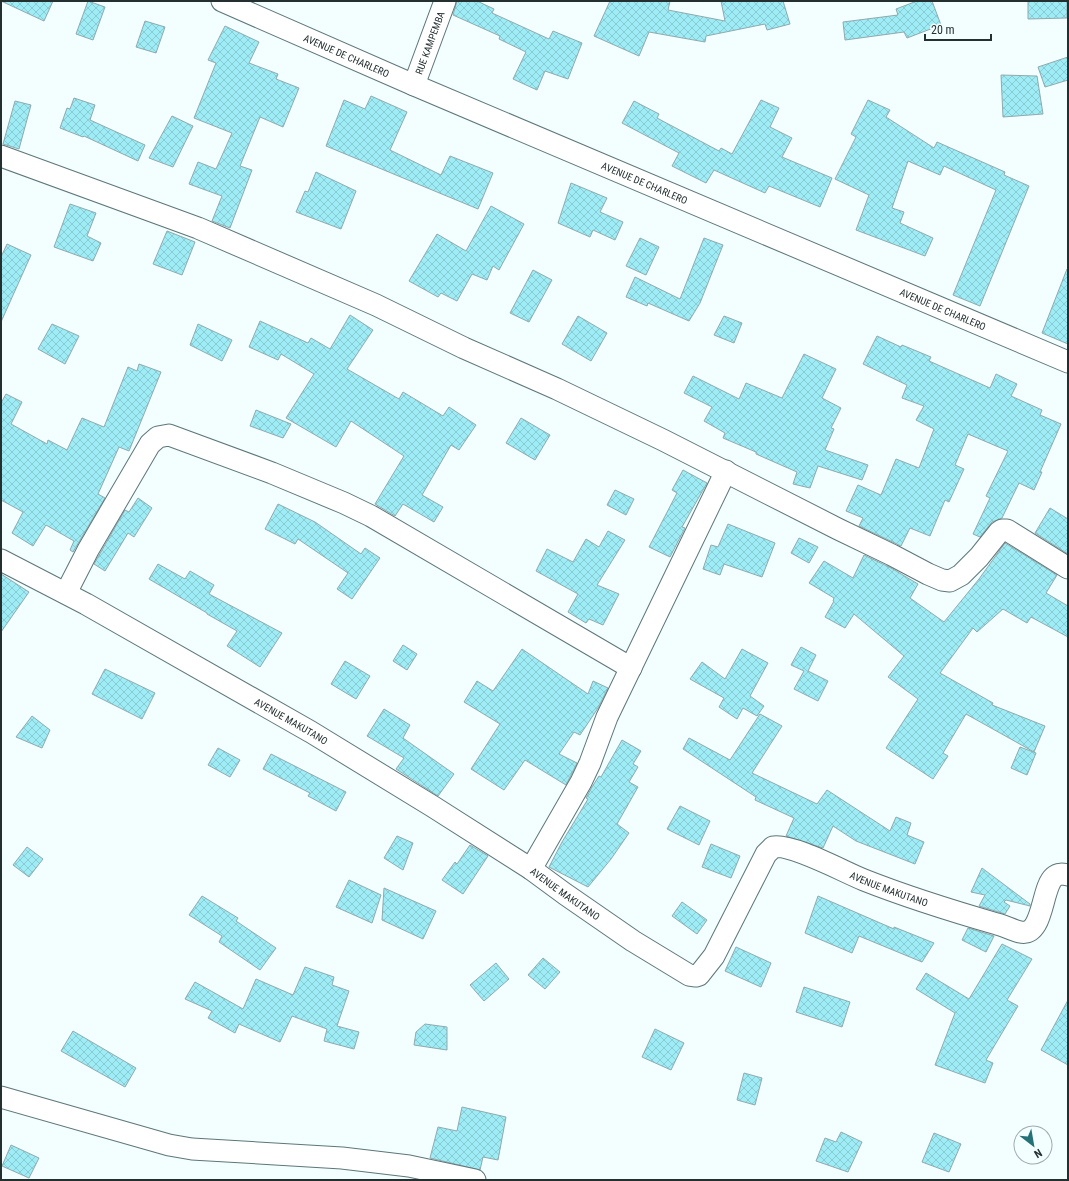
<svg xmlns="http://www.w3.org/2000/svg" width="1069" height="1181" font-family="'Roboto Condensed',sans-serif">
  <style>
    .building { fill: url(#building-cross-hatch); stroke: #8faaad }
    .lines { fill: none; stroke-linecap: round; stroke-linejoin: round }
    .street-casing { stroke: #5d7679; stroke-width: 23 }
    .street { stroke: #fff; stroke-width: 21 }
    .labels { text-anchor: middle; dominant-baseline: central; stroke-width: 4; stroke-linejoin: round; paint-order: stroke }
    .street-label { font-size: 10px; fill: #242f30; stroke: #f2feff }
  </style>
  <defs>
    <pattern id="building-cross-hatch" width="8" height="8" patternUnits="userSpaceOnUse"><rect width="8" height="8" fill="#9eecf6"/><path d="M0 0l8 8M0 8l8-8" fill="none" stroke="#88cbd3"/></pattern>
  </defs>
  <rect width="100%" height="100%" fill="#f2feff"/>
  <g class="building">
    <path d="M1,1H53L44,21Z"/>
    <path d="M88,1L105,7L93,40L76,34Z"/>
    <path d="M457,1H477L494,9L492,13L549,39L553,31L582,43L568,79L545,71L537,90L513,79L526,52L499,39L500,36L453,15Z"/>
    <path d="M610,1H670L668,10L725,21L721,1H783L790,24L767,30L765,24L706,36L705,42L649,32L639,56L594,36Z"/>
    <path d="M917,1H932L941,25L907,38L904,32L845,40L843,22L898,15L896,9Z"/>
    <path d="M1028,1H1067V18L1028,19Z"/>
    <path d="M145,21L165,27L156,53L136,47Z"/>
    <path d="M225,26L259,42L249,63L278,74L276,79L299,88L283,127L260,117L240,166L252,170L230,228L212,221L222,196L189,184L198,162L216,169L232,133L194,118L216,63L208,60Z"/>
    <path d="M1068,57V80L1045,87L1038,67Z"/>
    <path d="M1001,75L1037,76L1043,114L1003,117Z"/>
    <path d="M371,96L407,112L390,150L441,175L450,156L493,173L478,209L326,146L344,100L365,109Z"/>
    <path d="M74,98L95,105L90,120L145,145L138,161L84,136L83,137L60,128L67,108L70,109Z"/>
    <path d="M761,100L779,108L770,127L792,138L782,157L832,178L820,207L769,186L765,193L714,170L706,183L672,166L679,153L622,123L634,101L659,114L657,118L719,151L721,148L732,154Z"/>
    <path d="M868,100L890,110L886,117L934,148L937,142L1005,172L1004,175L1029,186L980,306L953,295L996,190L944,166L940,175L908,161L892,208L904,212L900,223L933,238L925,256L856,230L869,195L835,179L856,137L851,134Z"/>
    <path d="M15,101L31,105L19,149L3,144Z"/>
    <path d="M172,116L193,126L173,167L149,158Z"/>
    <path d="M316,172L356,191L341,229L296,212L305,191L308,192Z"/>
    <path d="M571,183L607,198L600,212L623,222L615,240L593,230L590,237L558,223Z"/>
    <path d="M70,204L96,213L87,236L101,243L93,261L54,247Z"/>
    <path d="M491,206L524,224L499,270L493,266L487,280L472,274L457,301L441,293L438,297L409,281L437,234L466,251Z"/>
    <path d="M167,231L195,242L182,275L153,264Z"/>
    <path d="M640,238L659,247L646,275L626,266Z"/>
    <path d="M704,238L723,245L700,303L689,321L648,303L647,306L626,297L635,277L680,299Z"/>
    <path d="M7,244L31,255L1,322V257Z"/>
    <path d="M1067,269L1068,270V344L1042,333Z"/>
    <path d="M533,270L552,280L529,322L510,313Z"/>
    <path d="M350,315L373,330L347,369L399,399L403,392L443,416L449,407L476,425L459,450L451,445L422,495L443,507L434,522L403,504L395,516L375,504L404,456L351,421L336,447L286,418L314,374L281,354L278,360L249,347L260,321L308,343L311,338L330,349Z"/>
    <path d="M578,316L607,333L591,361L562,344Z"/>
    <path d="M724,316L742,323L734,343L714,335Z"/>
    <path d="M52,324L79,336L65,364L38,349Z"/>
    <path d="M198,324L232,340L222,361L190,345Z"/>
    <path d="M877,336L901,347L902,345L931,357L929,361L990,388L996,374L1017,384L1011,396L1042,410L1040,415L1061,424L1040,472H1042L1034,490L1019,483L1002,518L992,522L980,537L973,534L990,498L986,496L1008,451L968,434L955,465L964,469L949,502L945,500L930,536L910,528L901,546L859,526L863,518L846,511L858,485L881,495L896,459L919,468L934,429L916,420L924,406L902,398L907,385L863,364Z"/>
    <path d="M804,354L836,369L822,398L841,408L831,428L834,429L825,450L868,465L862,480L818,466L810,488L793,484L797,472L756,454V452L723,438L725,433L704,421L712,407L684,393L693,376L739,399L746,383L782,398Z"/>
    <path d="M139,364L161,372L129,451L119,447L98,494L105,498L73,552L70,550L74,541L46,525L33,546L12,533L23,512L1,500V403L6,394L22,402L11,424L47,444L48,440L67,450L82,418L104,427L128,367L137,371Z"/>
    <path d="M256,410L291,424L283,438L250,426Z"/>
    <path d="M521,418L550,435L535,460L506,443Z"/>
    <path d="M683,470L707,483L682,527L685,528L670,557L649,547L677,493L672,490Z"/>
    <path d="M615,490L634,499L626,515L607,505Z"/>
    <path d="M138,498L152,508L134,537L128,533L105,571L94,564L125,510L129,512Z"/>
    <path d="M278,504L315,522L361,554L365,548L380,558L352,599L337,589L348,573L298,539L295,544L265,529Z"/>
    <path d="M1050,508L1068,519V554L1035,533Z"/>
    <path d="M728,524L775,543L762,577L724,564L720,575L703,569L711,545L718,547Z"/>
    <path d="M608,531L625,540L597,585L619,594L603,625L589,619L586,623L568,612L578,594L536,571L547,549L573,562L586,539L599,547Z"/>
    <path d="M799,538L818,547L809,563L791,553Z"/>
    <path d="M1005,543L1057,575L1046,593L1068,606V637L1031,617L1027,623L1003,609L977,632L973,628L940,673L993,703L992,705L1045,726L1034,752L966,714L943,753L948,756L933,779L886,748L918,699L888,677L904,656L854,614L845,628L825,617L834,601H833L834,598L809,583L824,561L853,578L864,555L891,568L918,584L910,598L944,622L979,579Z"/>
    <path d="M158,564L185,579L190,571L214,585L209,594L282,633L260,667L227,646L237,631L207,614V613L149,579Z"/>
    <path d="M1,574L29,592L1,632Z"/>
    <path d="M403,645L417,654L407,670L393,661Z"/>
    <path d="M801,647L816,655L808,671L828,681L818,701L794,689L804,671L791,665Z"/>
    <path d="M522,649L588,694L593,681L608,688L598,708L580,735L574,732L559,754L577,763L566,785L525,760L504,790L471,769L500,724L464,702L477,681L493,691Z"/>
    <path d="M742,649L768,663L750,696L764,706L757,716L743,708L737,719L719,707L724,698L690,679L702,662L725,679Z"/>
    <path d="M345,661L370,676L356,699L331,684Z"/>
    <path d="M105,669L155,693L142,719L92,694Z"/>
    <path d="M384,709L410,725L403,738L454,774L438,796L396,769L404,758L367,736Z"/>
    <path d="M760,714L782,726L752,773L817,804L827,790L890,831L896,817L911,823L907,835L924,842L915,864L856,841L833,826L823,848L786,836L794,818L755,800L756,797L683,749L689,738L730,760Z"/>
    <path d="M32,716L50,730L42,748L16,737Z"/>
    <path d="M622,740L641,751L633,764L638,767L629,782L638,787L617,824L629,833L611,859L588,887L549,867L562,842L588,799L586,798L592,787L599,776L601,777Z"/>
    <path d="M1020,747L1036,753L1027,775L1011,768Z"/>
    <path d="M218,748L240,760L230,777L208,765Z"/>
    <path d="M271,754L346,792L336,811L308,796L310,793L263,769Z"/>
    <path d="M680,806L710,821L699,845L667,829Z"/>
    <path d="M397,836L413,843L403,870L384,858Z"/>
    <path d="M711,844L740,856L731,878L702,867Z"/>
    <path d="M470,845L488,856L463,894L442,880L455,862L457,864Z"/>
    <path d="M27,847L43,859L29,877L13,865Z"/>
    <path d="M982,868L1030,904V906L1006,900L1004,902L1010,906L1005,914L979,906L985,895L971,892Z"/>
    <path d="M349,880L381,895L372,923L336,907Z"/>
    <path d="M384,888L436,911L423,939L382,920Z"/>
    <path d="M202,896L238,918L236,921L276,948L260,970L219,942L222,936L189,915Z"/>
    <path d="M818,896L894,929V927L934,943L922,962L859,936L852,953L805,933Z"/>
    <path d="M682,902L707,920L697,934L672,916Z"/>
    <path d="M968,928L994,936L986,952L962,940Z"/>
    <path d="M1002,944L1032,959L1007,1000L1018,1006L986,1060L993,1063L985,1083L935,1065L955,1013L916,989L926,973L969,999Z"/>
    <path d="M736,947L771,963L761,987L725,971Z"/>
    <path d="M543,958L560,972L545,989L528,975Z"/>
    <path d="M496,963L509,979L484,1001L470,985Z"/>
    <path d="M305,967L334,977L332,985L349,991L337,1026L359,1032L354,1049L324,1041L327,1029L292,1016L280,1042L239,1024L235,1033L208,1018L212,1011L185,999L195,982L243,1009L256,979L293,995Z"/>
    <path d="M804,987L850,1002L842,1027L796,1012Z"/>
    <path d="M1068,1000V1065L1041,1050Z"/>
    <path d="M425,1024L447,1027V1050L414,1045L416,1032Z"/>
    <path d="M655,1029L684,1043L671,1070L642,1057Z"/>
    <path d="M73,1031L136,1068L125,1087L61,1051Z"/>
    <path d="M744,1073L762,1078L755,1105L737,1100Z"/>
    <path d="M462,1107L506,1117L498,1160L483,1157L480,1170L430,1158L438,1127L457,1131Z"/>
    <path d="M841,1132L862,1142L848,1172L816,1161L825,1138L836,1142Z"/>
    <path d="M934,1133L961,1144L949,1172L922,1162Z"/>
    <path d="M11,1145L39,1158L29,1178L2,1166Z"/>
  </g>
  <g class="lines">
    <g class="street-casing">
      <g id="street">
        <path id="s1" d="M222,1L414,85L1068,362"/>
        <path id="s2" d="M414,85L445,1"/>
        <path d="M1,156L198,228L376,305L464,348L557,389L663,440L838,529L892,555L928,574L942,580L950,581L961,575L979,557L999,532L1002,530H1007L1068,568"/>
        <path id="s3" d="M1,560L86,604L311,732L432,806L531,869L565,894L633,941L689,975L696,976L699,975L714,956L766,854L773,847C791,843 844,872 864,880C907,897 952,911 997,924C1005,926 1012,930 1020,932C1044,937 1041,888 1054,877C1058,873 1063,874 1068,875"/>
        <path d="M66,593L88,550L150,444L158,437L169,435L272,473L344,503L371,516L631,668"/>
        <path d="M531,869L581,782L590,763L607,717L726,471"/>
        <path d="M1,1097L169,1145L192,1149L342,1158L409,1166L475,1180"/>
      </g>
    </g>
    <use href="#street" class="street"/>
  </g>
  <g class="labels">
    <g class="street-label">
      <text stroke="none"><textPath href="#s2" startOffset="45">RUE KAMPEMBA</textPath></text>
      <text stroke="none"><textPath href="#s1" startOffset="136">AVENUE DE CHARLERO</textPath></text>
      <text stroke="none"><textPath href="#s1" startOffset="460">AVENUE DE CHARLERO</textPath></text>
      <text stroke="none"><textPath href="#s1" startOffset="784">AVENUE DE CHARLERO</textPath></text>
      <text stroke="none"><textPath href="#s3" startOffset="332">AVENUE MAKUTANO</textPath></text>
      <text stroke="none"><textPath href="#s3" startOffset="1087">AVENUE MAKUTANO</textPath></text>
      <text stroke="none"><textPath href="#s3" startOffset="656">AVENUE MAKUTANO</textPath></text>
    </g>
  </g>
  <rect width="1069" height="1181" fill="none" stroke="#242f30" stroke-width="4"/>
  <g transform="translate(1033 1145) rotate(149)"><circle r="19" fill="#f2feff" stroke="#a0abac"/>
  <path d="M0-3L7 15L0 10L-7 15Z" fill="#267078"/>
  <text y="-6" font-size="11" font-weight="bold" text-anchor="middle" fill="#242f30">N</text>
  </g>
  <path d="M925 34v6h66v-6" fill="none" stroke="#242f30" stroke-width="2"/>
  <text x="931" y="34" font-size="12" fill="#242f30" stroke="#f2feff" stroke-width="3" paint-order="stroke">20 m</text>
</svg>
